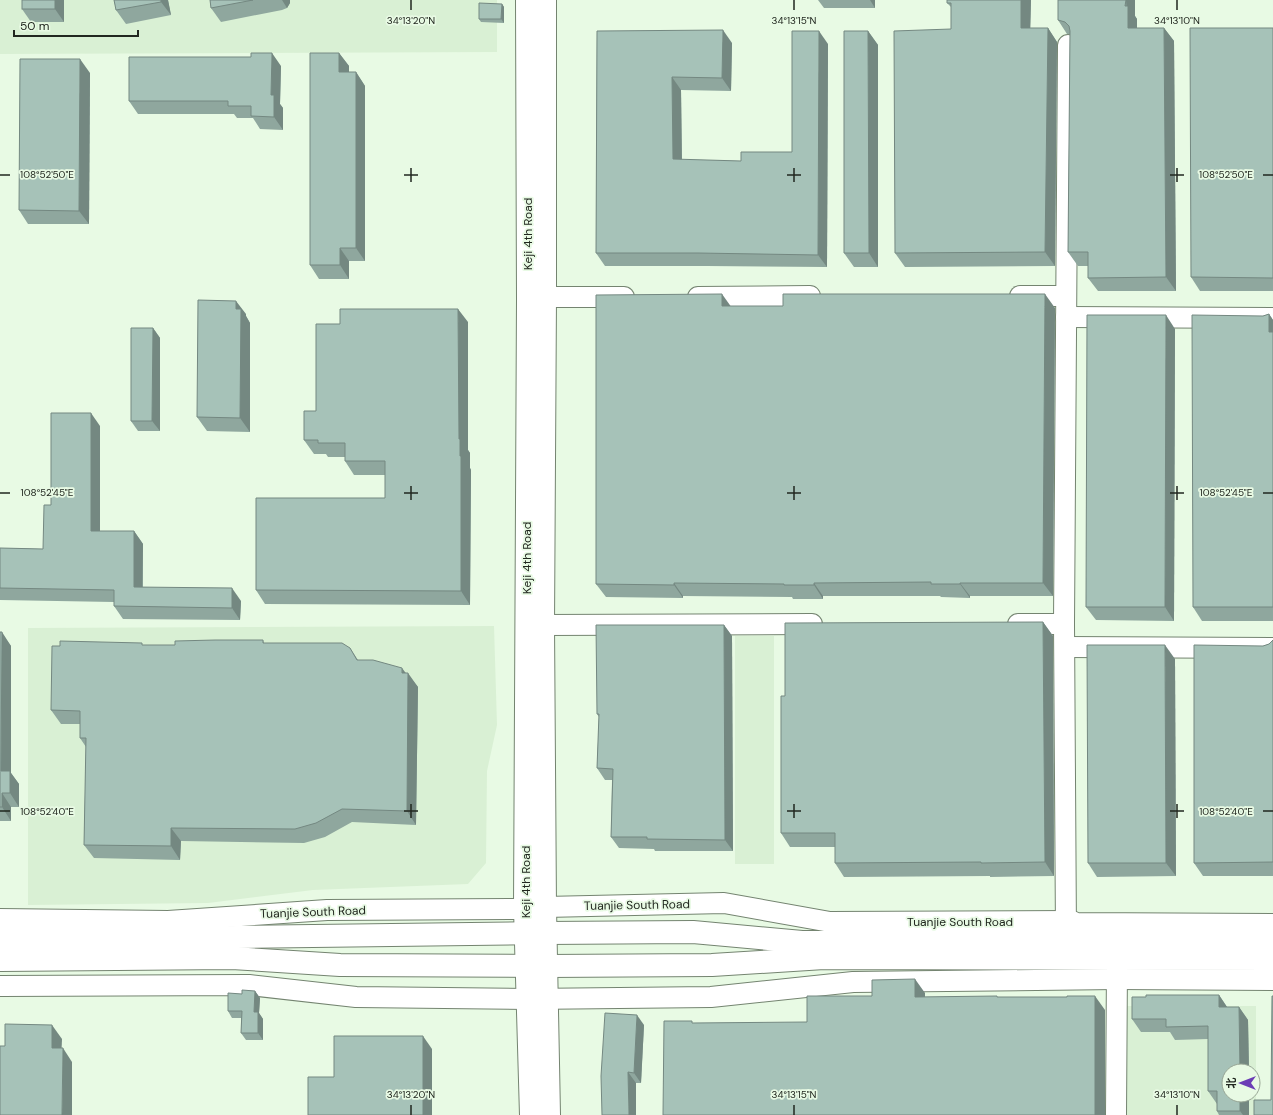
<svg xmlns="http://www.w3.org/2000/svg" width="1273" height="1115" font-family="'DM Sans','Noto Sans SC',sans-serif">
  <style>
    .built { fill: #d9f0d4; fill-rule: evenodd }
    .lines { fill: none; stroke-linecap: round; stroke-linejoin: round }
    .street-casing { stroke: #748470; stroke-width: 22 }
    .secondary-casing { stroke: #748470; stroke-width: 24 }
    .street { stroke: #fff; stroke-width: 20 }
    .secondary { stroke: #fff; stroke-width: 22 }
    .wall { fill: #8fa79e }
    .shaded-wall { fill: #748881 }
    .building { fill: #a6c2b8; stroke: #748881 }
    .ticks { fill: none; stroke: #21271f; stroke-width: 1.5 }
    .labels { text-anchor: middle; dominant-baseline: central; stroke-width: 3.5; stroke-linejoin: round; paint-order: stroke }
    .street-label { font-size: 12px; fill: #21271f; stroke: #e8fae4 }
    .ticks-label { font-size: 10px; text-anchor: middle; fill: #21271f; stroke: #e8fae4; stroke-width: 3.5; stroke-linejoin: round; paint-order: stroke }
  </style>
  <rect width="100%" height="100%" fill="#e8fae4"/>
  <g class="built">
    <path d="M0,0H497V52L0,54Z"/>
    <path d="M494,626L497,725L487,771L486,863L468,884L313,890L208,903L28,905V628Z"/>
    <rect x="735" y="636" width="39" height="228"/>
    <path d="M1126,1006H1256V1115H1126ZM1229,1071H1253V1095H1229Z"/>
  </g>
  <g class="lines">
    <g class="street-casing">
      <g id="street">
        <path d="M1020,296H1066"/>
        <path d="M545,297H624"/>
        <path d="M698,297L810,296"/>
        <path d="M1066,317L1273,318"/>
        <path d="M1018,624H1064"/>
        <path d="M543,625L812,624"/>
        <path d="M1065,647L1273,648"/>
        <path d="M0,919L168,921L327,910L525,909L545,907L724,903L830,922L1072,921L1076,923L1273,924"/>
        <path d="M1066,935L1064,624L1068,45"/>
        <path d="M0,986L249,985L356,997L528,999L711,997L853,982L1117,979L1273,980"/>
        <path d="M1116,1115L1117,965"/>
      </g>
    </g>
    <g class="secondary-casing">
      <g id="secondary">
        <path d="M527,0L528,300L525,909L531,1115"/>
        <path d="M545,0V297L543,625L545,907L549,1115"/>
        <path d="M0,940L545,933L693,932L802,942H1273"/>
        <path d="M0,960L232,958L340,965L546,966L712,965L824,958L1273,959"/>
      </g>
    </g>
    <use href="#street" class="street"/>
    <use href="#secondary" class="secondary"/>
  </g>
  <g class="wall">
    <path d="M64,0V22H31L22,9Z"/>
    <path d="M114,0H168L171,15L126,24L116,10Z"/>
    <path d="M210,0H290V3L287,8L282,10L221,22L211,8Z"/>
    <path d="M818,0H875V8H824Z"/>
    <path d="M947,0H1031L1030,28H1048L1057,42L1055,266L905,267L895,253L951,29V7L947,3Z"/>
    <path d="M1058,0H1135V16L1137,19V28H1164L1174,41L1176,291H1098L1088,278V266H1078L1068,252L1070,34H1067L1058,20Z"/>
    <path d="M502,4L504,7V23L481,22L479,19Z"/>
    <path d="M1273,28V291H1200L1191,277Z"/>
    <path d="M597,31L732,43L731,91L681,90L682,160L741,161L792,152L828,44L827,267L707,266H605L596,253Z"/>
    <path d="M868,31L878,45V267H854L844,253Z"/>
    <path d="M339,53L349,66V72H356L365,86V261H349V279H319L310,265Z"/>
    <path d="M281,66L280,104L283,108V130L260,129L253,118H237L234,114H138L129,101Z"/>
    <path d="M90,73L89,224H28L19,210Z"/>
    <path d="M730,306L1055,308L1053,596H970V598L941,597L940,596H823V599H793L792,597L683,596V598L606,597L596,584Z"/>
    <path d="M246,314V316L250,323V432L207,431L197,417Z"/>
    <path d="M1269,314L1273,320V621H1202L1193,607L1263,316Z"/>
    <path d="M468,322V450L470,453V468L471,470L470,605L265,604L256,590L385,498V475H354L345,461V457H328L326,454H314L304,440L316,411L340,324Z"/>
    <path d="M153,328L160,338V431H138L131,421Z"/>
    <path d="M1175,329L1174,621L1096,620L1086,607Z"/>
    <path d="M100,426V531H134L143,544V587L241,601L240,620L123,619L114,606V602L0,600V548L43,549L51,505Z"/>
    <path d="M1043,622L1053,636L1054,876L990,877V876L844,877L835,863V847H790L781,833L785,696Z"/>
    <path d="M724,625L732,636L733,851H655L654,849L619,848L611,837L612,780H605L597,768L599,717L597,714Z"/>
    <path d="M0,632L11,646V773L19,784V807H11V821H0Z"/>
    <path d="M263,640L264,643L350,648L358,660L406,673L418,687L416,825L352,822L325,837L304,843L181,841L180,860L94,858L84,845L86,747L80,738V724H61L51,710L60,646L175,645Z"/>
    <path d="M1273,640V876H1203L1194,863L1263,646L1269,644Z"/>
    <path d="M1175,659L1176,876L1097,877L1088,863Z"/>
    <path d="M255,991L260,998L259,1013L263,1019V1040H246L241,1033V1018H232L228,1011L242,994Z"/>
    <path d="M1219,995L1227,1007H1239L1248,1020L1249,1071H1229L1249,1095V1115H1219L1217,1111V1104L1208,1091V1039L1175,1040L1170,1032H1141L1132,1019L1146,997Z"/>
    <path d="M605,1013L644,1025L641,1083H636V1115Z"/>
  </g>
  <g class="shaded-wall">
    <path d="M55,0H64V22L55,9Z"/>
    <path d="M161,0H168L171,15L161,2Z"/>
    <path d="M282,0H290V3L287,8Z"/>
    <path d="M870,0H875V8Z"/>
    <path d="M1021,0H1031L1030,42L1021,28Z"/>
    <path d="M1126,0H1135V16L1137,19V42L1128,28Z"/>
    <path d="M502,4L504,7V23L501,19Z"/>
    <path d="M1048,28L1057,42L1055,266L1045,252Z"/>
    <path d="M1164,28L1174,41L1176,291L1166,277Z"/>
    <path d="M723,30L732,43L731,91L722,78Z"/>
    <path d="M819,31L828,44L827,267L818,255Z"/>
    <path d="M868,31L878,45V267L869,253Z"/>
    <path d="M272,53L281,66L280,104L283,108V130L274,117L271,95Z"/>
    <path d="M339,53L349,66V86L339,72Z"/>
    <path d="M80,59L90,73L89,224L79,211Z"/>
    <path d="M356,72L365,86V261L356,248Z"/>
    <path d="M672,77L681,90L682,172L673,159Z"/>
    <path d="M340,248L349,261V279L340,265Z"/>
    <path d="M722,294L732,308L722,306Z"/>
    <path d="M1045,294L1055,308L1053,596L1043,583Z"/>
    <path d="M236,301L246,314V316L250,323V432L240,418L236,309Z"/>
    <path d="M458,309L468,322V450L470,453V468L471,470L470,605L461,591L460,456L459,439Z"/>
    <path d="M1269,314L1273,320V337L1269,332Z"/>
    <path d="M1166,315L1175,329L1174,621L1165,607Z"/>
    <path d="M153,328L160,338V431L152,421Z"/>
    <path d="M91,413L100,426V543L91,531Z"/>
    <path d="M134,531L143,544L142,600L134,587Z"/>
    <path d="M674,583L683,596V598L674,585Z"/>
    <path d="M814,583L823,596V599L814,585Z"/>
    <path d="M960,583L970,596V598L960,584Z"/>
    <path d="M232,588L241,601L240,620L232,608Z"/>
    <path d="M1043,622L1053,636L1054,876L1045,862Z"/>
    <path d="M724,625L732,636L733,851L725,840Z"/>
    <path d="M2,632L11,646V773L19,784V807L10,793L1,771Z"/>
    <path d="M1165,645L1175,659L1176,876L1166,863Z"/>
    <path d="M402,668L408,676V673L418,687L416,825L407,811Z"/>
    <path d="M2,793L11,807V821L2,807Z"/>
    <path d="M171,828L181,841L180,860L171,846Z"/>
    <path d="M915,979L925,993V1011L915,997Z"/>
    <path d="M255,991L260,998L259,1013L263,1019V1040L258,1033L254,1012Z"/>
    <path d="M1219,995L1227,1007H1219Z"/>
    <path d="M1095,996L1105,1010V1115H1095Z"/>
    <path d="M1239,1007L1248,1020L1249,1071H1240Z"/>
    <path d="M637,1015L644,1025L641,1083L634,1073Z"/>
    <path d="M52,1025L62,1039L61,1062L52,1048Z"/>
    <path d="M423,1036L432,1049V1115H423Z"/>
    <path d="M63,1048L72,1062V1115H62Z"/>
    <path d="M628,1072L636,1083V1115H629Z"/>
    <path d="M1240,1095H1249V1115H1243L1240,1111Z"/>
  </g>
  <g class="building">
    <rect x="22" y="0" width="33" height="9"/>
    <path d="M114,0H161V2L116,10Z"/>
    <path d="M210,0H253L211,8Z"/>
    <path d="M947,0H1021V28H1048L1045,252L895,253L894,31L951,29V3H947Z"/>
    <path d="M1058,0H1126L1125,6H1128V28H1164L1166,277L1088,278V252H1068L1070,31L1069,26L1065,22L1058,20Z"/>
    <path d="M479,3L502,4L501,19H479Z"/>
    <path d="M1190,28H1273V278L1191,277Z"/>
    <path d="M723,30L722,78L672,77L673,159L741,161V152H792V31H819L818,255L698,253H596L597,31Z"/>
    <path d="M844,31H868L869,253H844Z"/>
    <path d="M251,53H272L271,95H274V117L251,116V106H228V101H129V57H251Z"/>
    <path d="M310,53H339V72H356V248H340V265H310Z"/>
    <path d="M20,59H80L79,211L19,210Z"/>
    <path d="M722,294V306H783V294H1045L1043,583H960V584H931V582L814,583V585H784V584L674,583V585L596,584V295Z"/>
    <path d="M198,300L236,301V309H241L240,418L197,417Z"/>
    <path d="M340,309H458L459,439H460V456H461V591L256,590V498H385V461H345V443H318V440H304V411H316V324H340Z"/>
    <path d="M1269,314V332H1273V607H1193L1192,315L1263,316Z"/>
    <path d="M1087,315H1166L1165,607H1086Z"/>
    <path d="M131,328H153L152,421H131Z"/>
    <path d="M51,413H91V531H134V587L232,588V608L114,606V590L0,588V548L43,549L44,505H51Z"/>
    <path d="M1043,622L1045,862L981,863V862L835,863V833H781V696H785V623Z"/>
    <path d="M596,625H724L725,840L647,839V837H611L613,769L597,768L599,714H597Z"/>
    <path d="M0,632H2L1,771H10V793H2V807H0Z"/>
    <path d="M215,640H263V643H342L350,648L357,660H373L402,668V673H408L407,811L342,809L316,823L295,829L171,828V846L84,845L86,738H80V711L51,710L52,646H60V641L142,643V645H175V641Z"/>
    <path d="M1273,640V862L1194,863V645L1263,646L1269,644Z"/>
    <path d="M1087,645H1165L1166,863H1088Z"/>
    <path d="M915,979V997L997,996V997H1067V996H1095V1115H663L664,1021H692V1023L807,1022V996H872V980Z"/>
    <path d="M242,990L255,991L254,1012H258V1033H241L242,1011H228V993L242,994Z"/>
    <path d="M1146,995H1219V1007H1239L1240,1071H1229V1095H1240V1111H1217V1091H1208V1026L1166,1027V1019H1132V997H1146Z"/>
    <path d="M1272,996H1273V1115H1254V1100H1271Z"/>
    <path d="M605,1013L637,1015L634,1073L628,1072L629,1115H602L601,1076Z"/>
    <path d="M5,1024L52,1025V1048H63L62,1115H0V1046H5Z"/>
    <path d="M334,1036H423V1115H308V1077H334Z"/>
  </g>
  <path class="ticks" d="M411,0V10M794,0V10M1177,0V10M411,168V182M794,168V182M1177,168V182M0,175H10M404,175H418M787,175H801M1170,175H1184M1263,175H1273M411,486V500M794,486V500M1177,486V500M0,493H10M404,493H418M787,493H801M1170,493H1184M1263,493H1273M411,804V818M794,804V818M1177,804V818M0,811H10M404,811H418M787,811H801M1170,811H1184M1263,811H1273M411,1105V1115M794,1105V1115M1177,1105V1115"/>
  <g class="labels">
    <g class="street-label">
      <text transform="translate(528 234) rotate(-90)">Keji 4th Road</text>
      <text transform="translate(527 558) rotate(-90)">Keji 4th Road</text>
      <text transform="translate(526 882) rotate(-90)">Keji 4th Road</text>
      <text transform="translate(637 905) rotate(-1)">Tuanjie South Road</text>
      <text transform="translate(313 912) rotate(-2)">Tuanjie South Road</text>
      <text x="960" y="922">Tuanjie South Road</text>
    </g>
  </g>
  <g class="ticks-label">
    <text x="411" y="24">34°13'20"N</text>
    <text x="794" y="24">34°13'15"N</text>
    <text x="1177" y="24">34°13'10"N</text>
    <text x="1226" y="178">108°52'50"E</text>
    <text x="47" y="178">108°52'50"E</text>
    <text x="1226" y="496">108°52'45"E</text>
    <text x="47" y="496">108°52'45"E</text>
    <text x="1226" y="815">108°52'40"E</text>
    <text x="47" y="815">108°52'40"E</text>
    <text x="411" y="1098">34°13'20"N</text>
    <text x="794" y="1098">34°13'15"N</text>
    <text x="1177" y="1098">34°13'10"N</text>
  </g>
  <g transform="translate(1241 1083) rotate(270)"><circle r="19" fill="#e8fae4" stroke="#98a695"/>
  <path d="M0-3L7 15L0 10L-7 15Z" fill="#6b3db5"/>
  <text y="-6" font-size="11" font-weight="bold" text-anchor="middle" fill="#21271f">北</text>
  </g>
  <path d="M14 30v6h124v-6" fill="none" stroke="#21271f" stroke-width="2"/>
  <text x="20" y="30" font-size="12" fill="#21271f" stroke="#e8fae4" stroke-width="3" paint-order="stroke">50 m</text>
</svg>
